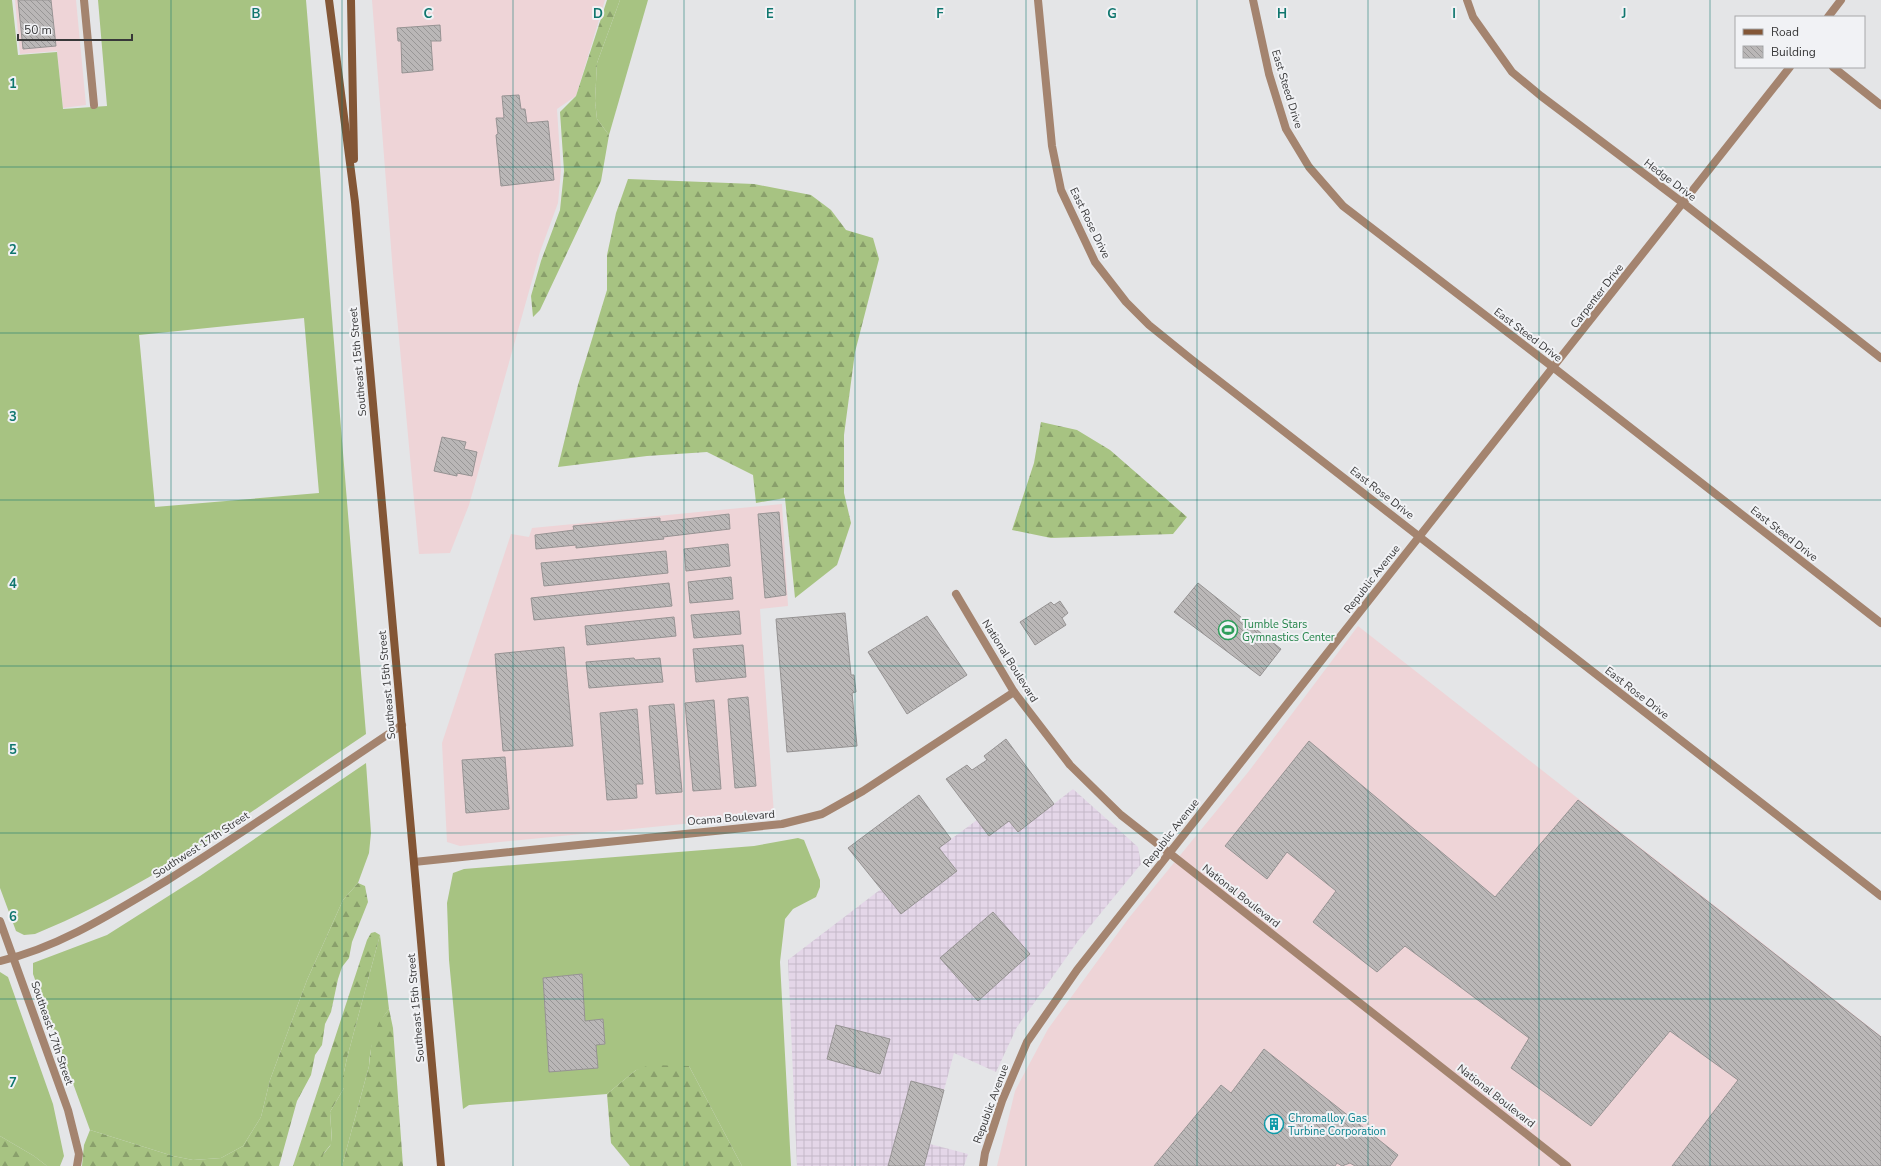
<svg xmlns="http://www.w3.org/2000/svg" width="1881" height="1166" font-family="'Nunito Sans',sans-serif">
  <style>
    .commercial { fill: #eed4d7 }
    .industrial { fill: url(#industrial-grid) }
    .grass { fill: #a7c382; fill-rule: evenodd }
    .forest { fill: url(#forest-firs) }
    .building { fill: url(#building-back-hatch); stroke: #969393 }
    .lines { fill: none; stroke-linecap: round; stroke-linejoin: round }
    .minor { stroke: #a4846f; stroke-width: 8 }
    .tertiary { stroke: #a4846f; stroke-width: 8 }
    .secondary { stroke: #835636; stroke-width: 8 }
    .grid { fill: none; stroke: #0f766e; stroke-width: 1; stroke-opacity: 0.55 }
    .labels { text-anchor: middle; dominant-baseline: central; stroke-width: 4; stroke-linejoin: round; paint-order: stroke }
    .street-label { font-size: 11px; fill: #383839; stroke: #f1f2f5 }
    .leisure-label { font-size: 11px; fill: #27864d; stroke: #f1f2f5; text-anchor: start }
    .culture-label { font-size: 11px; fill: #0d838f; stroke: #f1f2f5; text-anchor: start }
    .grid-label { font-size: 13px; text-anchor: middle; font-weight: bold; fill: #0f766e; stroke: #f1f2f5; stroke-width: 4; stroke-linejoin: round; paint-order: stroke }
  </style>
  <defs>
    <pattern id="industrial-grid" width="8" height="8" patternUnits="userSpaceOnUse"><rect width="8" height="8" fill="#e4d6e8"/><path d="M0 4h8M4 0v8" fill="none" stroke="#c4b8c8"/></pattern>
    <pattern id="forest-firs" width="22" height="20" patternUnits="userSpaceOnUse"><rect width="22" height="20" fill="#a7c382"/><path d="M5 1l3.5 6h-7zM16 11l3.5 6h-7z" fill="#899f6b"/></pattern>
    <pattern id="building-back-hatch" width="6" height="6" patternUnits="userSpaceOnUse"><rect width="6" height="6" fill="#bab7b7"/><path d="M-1 5l2 2M0 0l6 6M5-1l2 2" fill="none" stroke="#989696"/></pattern>
  </defs>
  <rect width="100%" height="100%" fill="#e4e5e7"/>
  <g class="commercial">
    <path d="M15,0H76L86,105L63,108L57,51L20,54Z"/>
    <path d="M372,0H605L576,96L557,109L561,170L558,203L540,252L469,505L450,553L419,554L393,273Z"/>
    <path d="M782,504L788,606L760,609L774,815L460,846L447,842L442,743L511,534L529,537L532,528Z"/>
    <path d="M1358,626L1881,1036V1166H997L1015,1091L1048,1029L1128,919L1249,771Z"/>
  </g>
  <g class="industrial">
    <path d="M1073,789L1138,847L1141,864L1078,941L1017,1027L996,1072L954,1053L944,1090L911,1081L888,1166H797L788,960L881,889L901,914L957,871L939,848L977,820L989,836L1009,821L1018,832Z"/>
    <path d="M930,1144L968,1154L964,1166H924Z"/>
  </g>
  <g class="grass">
    <path d="M0,0H12L18,55L57,52L63,109L107,106L98,0H306L366,734C259,805 154,886 35,934L24,935L16,931L0,888ZM304,318L319,493L155,507L139,335Z"/>
    <path d="M620,0H648L609,135L597,119L595,101L597,63Z"/>
    <path d="M366,763L371,833L369,853L358,883L343,900L307,980L270,1080L261,1117L243,1146L221,1158L193,1160L173,1156L90,1130L33,974V963L107,935L200,876Z"/>
    <path d="M798,838L804,840L820,880V887L816,897L793,909L785,919L780,962L791,1166H742L689,1066L636,1070L607,1094L469,1105L463,1109L449,960L447,903L453,873L464,869L754,846Z"/>
    <path d="M380,935L389,1009C376,1025 370,1045 369,1066L342,1166H319L321,1157L330,1146L332,1140L330,1112L344,1088V1072L347,1058Z"/>
    <path d="M0,972L8,977L53,1104L64,1156L60,1166H47L34,1156L0,1136Z"/>
  </g>
  <g class="forest">
    <path d="M607,0H620L597,63L595,101L597,119L609,135L601,181L540,310L533,317L531,296L541,261L560,210L564,171L560,112L576,96Z"/>
    <path d="M628,179L754,184L811,195L831,210L846,230L873,238L879,259L855,352L844,435V493L851,523L837,565L795,598L785,498L756,503L753,475L707,452L647,456L558,467L578,385L607,290V255L616,213Z"/>
    <path d="M1041,422L1077,430L1110,450L1187,517L1173,534L1051,538L1012,530L1034,463Z"/>
    <path d="M358,883L365,886L368,902L352,942L349,958L342,967L338,979L331,1012L325,1024L322,1045L315,1055L311,1075L297,1101L279,1166H82L84,1145L90,1130L173,1156L193,1160L221,1158L243,1146L261,1117L270,1080L307,980L343,900Z"/>
    <path d="M375,932L380,935L347,1058L344,1072V1088L330,1112L332,1143L324,1153L319,1166H293L367,940L371,933Z"/>
    <path d="M389,1009L393,1028L403,1166H342L369,1066L372,1039L379,1022Z"/>
    <path d="M650,1065L689,1066L742,1166H630L611,1143L607,1094L636,1070Z"/>
    <path d="M0,1136L34,1156L47,1166H0Z"/>
  </g>
  <g class="building">
    <path d="M18,0H51L56,46L23,49Z"/>
    <path d="M440,25L441,41H431L433,70L402,73L401,41H398L397,28Z"/>
    <path d="M519,95L521,109H525L527,123L548,121L554,180L501,186L496,135L498,134L496,118H504L502,96Z"/>
    <path d="M442,437L466,442L464,449L477,452L472,476L457,473V476L434,471Z"/>
    <path d="M779,512L786,595L765,598L758,514Z"/>
    <path d="M729,514L730,529L663,537L664,539L576,548V545L536,549L535,535L574,530L573,526L660,518V522Z"/>
    <path d="M728,544L730,566L686,571L684,549Z"/>
    <path d="M666,551L668,573L544,586L541,563Z"/>
    <path d="M731,577L733,599L690,603L688,582Z"/>
    <path d="M669,583L672,606L534,620L531,598Z"/>
    <path d="M1198,583L1281,649L1260,676L1174,612Z"/>
    <path d="M1060,601L1068,613L1062,618L1066,625L1035,645L1020,622L1051,602L1054,605Z"/>
    <path d="M739,611L741,634L694,638L691,615Z"/>
    <path d="M845,613L851,675H854L856,692L852,693L857,746L787,752L776,619Z"/>
    <path d="M927,616L967,675L907,714L868,652Z"/>
    <path d="M674,617L676,636L587,645L585,626Z"/>
    <path d="M743,645L746,677L696,682L693,649Z"/>
    <path d="M564,647L573,746L503,751L495,654Z"/>
    <path d="M634,658L635,660L660,658L663,682L589,688L586,662Z"/>
    <path d="M748,697L756,786L735,788L728,699Z"/>
    <path d="M714,700L721,789L693,791L685,703Z"/>
    <path d="M674,704L682,792L656,794L649,706Z"/>
    <path d="M637,709L643,784H636L637,798L607,800L600,713Z"/>
    <path d="M1006,739L1054,804L1018,832L1009,821L989,836L946,779L967,765L972,770L987,760L984,756Z"/>
    <path d="M1309,741L1495,897L1578,800L1881,1037V1166H1672L1738,1080L1670,1031L1591,1126L1511,1068L1529,1038L1405,946L1377,972L1313,922L1336,891L1287,852L1267,879L1225,846Z"/>
    <path d="M505,757L509,809L466,813L462,760Z"/>
    <path d="M919,795L951,839L939,848L957,871L901,914L848,848Z"/>
    <path d="M993,912L1030,954L978,1001L940,958Z"/>
    <path d="M582,974L585,1021L603,1019L605,1044L596,1045L598,1068L549,1072L543,978Z"/>
    <path d="M836,1025L890,1039L880,1074L827,1059Z"/>
    <path d="M1264,1049L1398,1155L1390,1166H1355L1350,1163L1342,1166L1337,1163L1335,1166H1154L1221,1085L1231,1093Z"/>
    <path d="M911,1081L944,1090L924,1166H888Z"/>
  </g>
  <g class="lines">
    <g class="minor">
      <path d="M84,0L94,105"/>
      <path d="M1038,0L1052,146L1061,190L1095,262L1126,302L1149,325L1191,359L1881,896"/>
      <path d="M1467,0L1473,17L1512,72L1541,96L1683,203L1881,358"/>
      <path d="M1828,17L1841,0"/>
      <path d="M1833,67L1881,105"/>
      <path d="M1554,368L1881,623"/>
      <path d="M956,594L1014,692L1070,765L1121,815L1567,1166"/>
      <path d="M414,862L782,824L822,814L863,791L1014,692"/>
      <path d="M0,921L68,1110L79,1154L77,1166"/>
      <path d="M0,961C60,947 114,912 166,881C246,831 324,777 402,725"/>
      <path d="M983,1166L985,1153L1002,1101L1027,1042L1077,970L1790,67"/>
    </g>
    <path class="tertiary" d="M1253,0L1269,74L1286,129L1309,167L1343,206L1554,368"/>
    <g class="secondary">
      <path d="M329,0L355,202L441,1166"/>
      <path d="M351,0L354,159"/>
    </g>
  </g>
  <path class="grid" d="M171,0V1166M342,0V1166M513,0V1166M684,0V1166M855,0V1166M1026,0V1166M1197,0V1166M1368,0V1166M1539,0V1166M1710,0V1166M0,167H1881M0,333H1881M0,500H1881M0,666H1881M0,833H1881M0,999H1881"/>
  <defs>
    <g id="stadium-ring" transform="scale(1)"><circle r="9.5" fill="#f1f2f5" stroke="#2e9e5b" stroke-width="1.5"/><path d="M0-5a6.5 5 0 1 0 0 10a6.5 5 0 1 0 0-10ZM-3.5-1.8h7v3.6h-7Z" fill="#2e9e5b"/></g>
    <g id="building-ring" transform="scale(1)"><circle r="9.5" fill="#f1f2f5" stroke="#0f9aa8" stroke-width="1.5"/><path d="M-4-6H4V6H1V3H-1V6H-4ZM-2.5-4.3h1.7v1.8h-1.7ZM.8-4.3h1.7v1.8H.8ZM-2.5-1h1.7V.8h-1.7ZM.8-1h1.7V.8H.8Z" fill="#0f9aa8"/></g>
  </defs>
  <g fill-rule="evenodd">
    <use href="#stadium-ring" x="1228" y="630"/>
    <use href="#building-ring" x="1274" y="1124"/>
  </g>
  <g class="labels">
    <g class="street-label">
      <text transform="translate(1287 89) rotate(73)">East Steed Drive</text>
      <text transform="translate(1670 180) rotate(37)">Hedge Drive</text>
      <text transform="translate(1090 223) rotate(64)">East Rose Drive</text>
      <text transform="translate(1597 296) rotate(-52)">Carpenter Drive</text>
      <text transform="translate(1528 335) rotate(37)">East Steed Drive</text>
      <text transform="translate(358 362) rotate(-95)">Southeast 15th Street</text>
      <text transform="translate(1382 493) rotate(38)">East Rose Drive</text>
      <text transform="translate(1784 534) rotate(38)">East Steed Drive</text>
      <text transform="translate(1372 579) rotate(-52)">Republic Avenue</text>
      <text transform="translate(1010 661) rotate(58)">National Boulevard</text>
      <text transform="translate(387 685) rotate(-95)">Southeast 15th Street</text>
      <text transform="translate(1637 693) rotate(38)">East Rose Drive</text>
      <text transform="translate(731 818) rotate(-5)">Ocama Boulevard</text>
      <text transform="translate(1171 833) rotate(-52)">Republic Avenue</text>
      <text transform="translate(201 845) rotate(-33)">Southwest 17th Street</text>
      <text transform="translate(1241 896) rotate(38)">National Boulevard</text>
      <text transform="translate(416 1008) rotate(-95)">Southeast 15th Street</text>
      <text transform="translate(52 1033) rotate(71)">Southeast 17th Street</text>
      <text transform="translate(1496 1096) rotate(38)">National Boulevard</text>
      <text transform="translate(991 1104) rotate(-70)">Republic Avenue</text>
    </g>
    <g class="leisure-label">
      <text x="1242" y="624">Tumble Stars<tspan x="1242" dy="13">Gymnastics Center</tspan></text>
    </g>
    <g class="culture-label">
      <text x="1288" y="1118">Chromalloy Gas<tspan x="1288" dy="13">Turbine Corporation</tspan></text>
    </g>
  </g>
  <g class="grid-label">
    <text x="256" y="18">B</text>
    <text x="428" y="18">C</text>
    <text x="598" y="18">D</text>
    <text x="770" y="18">E</text>
    <text x="940" y="18">F</text>
    <text x="1112" y="18">G</text>
    <text x="1282" y="18">H</text>
    <text x="1454" y="18">I</text>
    <text x="1624" y="18">J</text>
    <text x="13" y="88">1</text>
    <text x="13" y="254">2</text>
    <text x="13" y="421">3</text>
    <text x="13" y="588">4</text>
    <text x="13" y="754">5</text>
    <text x="13" y="921">6</text>
    <text x="13" y="1087">7</text>
  </g>
  <rect x="1735" y="16" width="130" height="52" fill="#f1f2f5" stroke="#a7a8aa"/>
  <rect x="1743" y="29" width="20" height="6" fill="#835636" stroke="#a7a8aa"/>
  <text x="1771" y="36" font-size="12" fill="#383839">Road</text>
  <rect x="1743" y="46" width="20" height="12" fill="url(#building-back-hatch)" stroke="#a7a8aa"/>
  <text x="1771" y="56" font-size="12" fill="#383839">Building</text>
  <path d="M18 34v6h114v-6" fill="none" stroke="#383839" stroke-width="2"/>
  <text x="24" y="34" font-size="12" fill="#383839" stroke="#f1f2f5" stroke-width="3" paint-order="stroke">50 m</text>
</svg>
